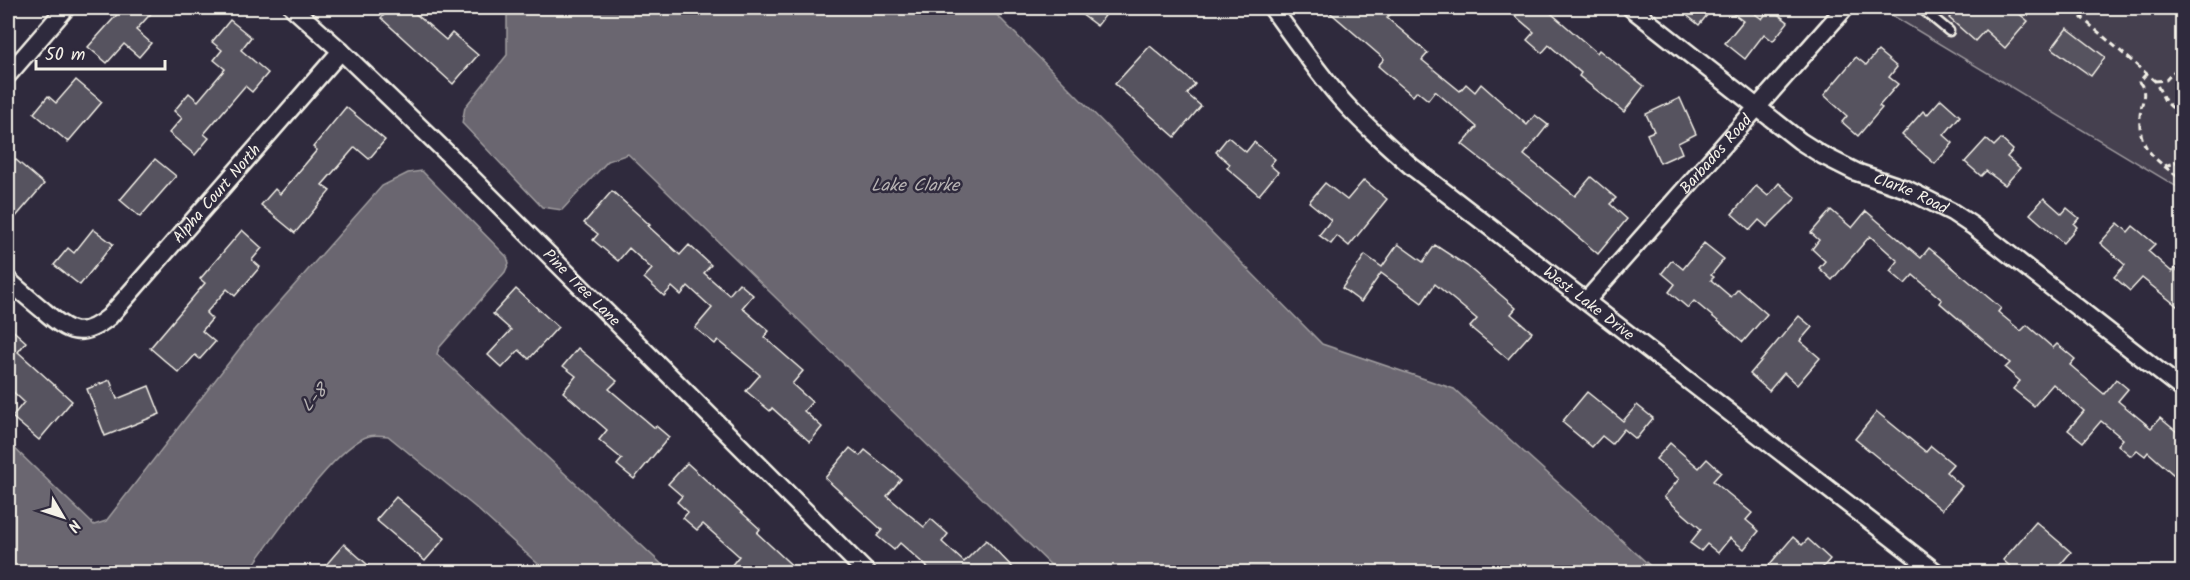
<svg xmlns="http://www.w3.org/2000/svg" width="2190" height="580" font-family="Kalam,sans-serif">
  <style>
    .green { fill: #454050; stroke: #9c989c; stroke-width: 1.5 }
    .water { fill: #6a6670; stroke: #a19ea0; stroke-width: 1.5 }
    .building { fill: #56525f; stroke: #f4f1e8; stroke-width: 1.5 }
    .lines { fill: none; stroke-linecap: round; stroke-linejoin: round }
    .lane-casing { stroke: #f4f1e8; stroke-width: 13 }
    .street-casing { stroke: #f4f1e8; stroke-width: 21 }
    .path { stroke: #f4f1e8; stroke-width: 3; stroke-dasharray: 6 4.5; stroke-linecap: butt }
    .lane { stroke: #2f2a3d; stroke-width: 8 }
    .street { stroke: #2f2a3d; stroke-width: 16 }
    .labels { text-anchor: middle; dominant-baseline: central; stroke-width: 5; stroke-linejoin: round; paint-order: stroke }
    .street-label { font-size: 16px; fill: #f4f1e8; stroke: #2f2a3d }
    .water-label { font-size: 18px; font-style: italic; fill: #b6b2b2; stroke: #2f2a3d }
  </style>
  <rect width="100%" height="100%" fill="#2f2a3d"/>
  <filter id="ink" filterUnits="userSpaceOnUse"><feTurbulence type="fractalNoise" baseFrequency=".0167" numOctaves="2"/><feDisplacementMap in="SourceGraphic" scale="12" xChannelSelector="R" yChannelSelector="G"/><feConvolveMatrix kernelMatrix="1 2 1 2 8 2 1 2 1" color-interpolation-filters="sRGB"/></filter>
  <g filter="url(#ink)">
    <path class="green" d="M1880,8H2182V190Z"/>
    <g class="water">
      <path d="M507,8H990L1322,344L1454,389L1657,572H1058L628,154L608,161L562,210L542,207L462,123L465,107L507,55Z"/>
      <path d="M422,171L507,257L509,263L505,272L439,348L437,354L670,572H547L475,507L388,436C382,436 375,434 369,436C334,446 272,541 248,572H8V442L94,525L106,521L247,339L382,186L408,173Z"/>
    </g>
    <g class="building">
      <path d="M123,8H156L136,30L151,43L139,57L124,44L107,63L88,47Z"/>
      <path d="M391,8H409L446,40L452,33L478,55L453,84L381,18Z"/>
      <path d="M1073,8H1111L1097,26Z"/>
      <path d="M1325,8H1396L1387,18L1428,53L1422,60L1460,91L1466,84L1475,92L1481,84L1527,125L1535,115L1548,125L1524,155L1575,196L1591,177L1616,198L1610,204L1627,219L1598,254L1556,218L1462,144L1477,127L1435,91L1428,100L1417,91L1413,96L1378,66L1384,59Z"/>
      <path d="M1506,8H1545L1597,53L1599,50L1644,86L1624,112L1579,76L1581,73L1549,45L1542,53L1527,40L1534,32Z"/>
      <path d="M1678,8H1713L1699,25Z"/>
      <path d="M1726,8H1747L1762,19L1770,8L1788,22L1773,41L1764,34L1745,59L1725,43L1743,21Z"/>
      <path d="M1958,8H2012L2028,21L2005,48L1985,30L1975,41L1949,18Z"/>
      <path d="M230,20L251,37L241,50L268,73L252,92L245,86L204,134L209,138L195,155L169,133L182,118L174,111L189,93L198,101L225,69L214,60L222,50L212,42Z"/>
      <path d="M2067,28L2105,57L2091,76L2052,48Z"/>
      <path d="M1150,46L1195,84L1187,94L1201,106L1175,137L1115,84Z"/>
      <path d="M1878,51L1897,67L1889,77L1898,84L1879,106L1882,108L1858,136L1842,122L1847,116L1824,95L1856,57L1866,65Z"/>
      <path d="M76,80L102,102L68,142L34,113L48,96L56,103Z"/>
      <path d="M1680,98L1696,134L1678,143L1682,153L1660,163L1647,134L1654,131L1646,114Z"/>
      <path d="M1941,99L1960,116L1944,135L1953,143L1935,164L1902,135L1923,111L1927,115Z"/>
      <path d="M346,107L385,140L369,159L355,147L322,185L330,191L295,233L261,205L275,189L280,194L317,150L313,147Z"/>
      <path d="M1228,137L1246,152L1254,142L1275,159L1270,165L1278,172L1259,195L1227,168L1230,164L1216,152Z"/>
      <path d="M1986,139L1994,146L2001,139L2013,150L2007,157L2020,168L2005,185L1986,171L1981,176L1965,162Z"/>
      <path d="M8,153L44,184L8,226Z"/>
      <path d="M155,159L176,176L140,217L120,200Z"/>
      <path d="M1364,180L1387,199L1349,246L1337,236L1331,244L1319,235L1331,220L1309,202L1325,183L1347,200Z"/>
      <path d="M1779,183L1796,198L1767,227L1759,220L1750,230L1732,214L1756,186L1768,196Z"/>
      <path d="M612,191L650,225L648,226L680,255L689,245L711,265L704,273L729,295L739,283L753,295L742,308L769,331L764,337L803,371L792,384L812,402L804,411L822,427L810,442L772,408L770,411L746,391L760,375L718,340L715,344L695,328L712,308L688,286L681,295L672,287L664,296L644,278L652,269L629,248L618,261L593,240L598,234L584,223Z"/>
      <path d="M2044,198L2062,214L2067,208L2079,218L2074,224L2077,227L2063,243L2030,214Z"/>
      <path d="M1831,210L1852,228L1866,211L1921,258L1929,248L2001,308L1998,312L2021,331L2027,325L2053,348L2057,344L2075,359L2070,365L2104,394L2116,379L2128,389L2118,401L2151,428L2160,418L2182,436V482L2148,452L2145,456L2137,450L2131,456L2118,445L2123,439L2101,421L2083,442L2068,430L2084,411L2053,384L2034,406L2013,389L2020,381L2005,368L2010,363L1940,303L1942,300L1913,275L1905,284L1890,271L1898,261L1870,236L1832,280L1819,268L1825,261L1812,249L1819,240L1811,233Z"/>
      <path d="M2118,223L2128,232L2133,226L2155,244L2148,251L2172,272L2175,268L2182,275V310L2142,278L2130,291L2114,277L2125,265L2100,243Z"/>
      <path d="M93,229L113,244L80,285L54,265L68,248L74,253Z"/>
      <path d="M242,230L262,248L252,260L260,267L235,296L227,289L206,313L212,319L202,331L215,342L200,359L195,355L179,373L150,348L205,283L200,279Z"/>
      <path d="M1704,243L1724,259L1711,275L1714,277L1711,280L1731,297L1738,289L1767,314L1743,342L1694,301L1688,308L1669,292L1675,284L1662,273L1672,260L1683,269Z"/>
      <path d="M1398,244L1423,262L1435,245L1467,266L1516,308L1511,314L1532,332L1508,359L1470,327L1477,319L1435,284L1422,303L1381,273L1361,302L1342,288L1365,255L1382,267Z"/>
      <path d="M516,289L558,327L529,359L519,350L502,368L488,355L511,330L493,314Z"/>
      <path d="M1799,316L1812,327L1800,341L1820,358L1797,385L1784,373L1769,391L1750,374Z"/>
      <path d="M8,326L26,342L18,352L72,401L39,440L12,417L24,402L8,387Z"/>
      <path d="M578,348L617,381L609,389L655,428L656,426L669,437L634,479L617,465L622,459L599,440L607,430L563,392L576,376L563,366Z"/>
      <path d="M110,380L117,399L149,386L160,414L105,436L87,389Z"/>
      <path d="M1587,392L1623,421L1637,405L1653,418L1636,439L1624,429L1612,444L1602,436L1592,447L1562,422Z"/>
      <path d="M1877,412L1926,452L1931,446L1953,464L1946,472L1962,486L1942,510L1855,439Z"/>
      <path d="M1670,443L1699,468L1707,459L1721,472L1713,481L1752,513L1746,520L1759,531L1744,549L1730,538L1718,553L1707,544L1701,551L1690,543L1701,529L1664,497L1679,479L1656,459Z"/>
      <path d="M850,448L860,456L865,450L901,479L887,496L924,527L931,519L948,534L942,542L964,562L986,540L1018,573H934L900,543L894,550L877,536L882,530L825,478Z"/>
      <path d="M687,463L760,529L757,533L800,573H739L731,566L739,556L703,524L697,530L683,518L688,512L677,502L682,496L668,484Z"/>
      <path d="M396,497L445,538L425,561L376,520Z"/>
      <path d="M2036,522L2071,552L2053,573H2017L2003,560Z"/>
      <path d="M1793,537L1802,545L1808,539L1830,559L1818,573H1777L1769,565Z"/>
      <path d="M344,544L368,565L362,573H319Z"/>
    </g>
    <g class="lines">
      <g class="lane-casing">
        <path id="lane" d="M1921,8L1949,31"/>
      </g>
      <g class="street-casing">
        <g id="street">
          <path id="s1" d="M293,8L341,51L449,155L866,572"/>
          <path id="s2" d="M1272,8C1294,38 1315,69 1340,98C1361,122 1386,144 1411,166L1936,572"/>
          <path id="s3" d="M1631,8L1800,141L1822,155L1856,172L1906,189L1952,212L1973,226L2182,389"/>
          <path d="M8,75L66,8"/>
          <path id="s4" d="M8,280C20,291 32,301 44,311C68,332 81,340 109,317L341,51"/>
          <path id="s5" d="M1586,301L1845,8"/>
        </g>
      </g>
      <g class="path">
        <path d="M2076,8L2082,18"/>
        <path d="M2091,8L2082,18L2155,81L2165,101L2182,117"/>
        <path d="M2146,74L2139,82C2149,92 2140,105 2140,117C2139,126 2141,138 2145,145C2152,159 2170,170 2182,180"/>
        <path d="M2155,81L2166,80L2182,63"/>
        <path d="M2165,166L2182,160"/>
      </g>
      <use href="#lane" class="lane"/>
      <use href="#street" class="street"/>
    </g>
  </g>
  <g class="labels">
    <g class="street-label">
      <text stroke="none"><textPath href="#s5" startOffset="196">Barbados Road</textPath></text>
      <text stroke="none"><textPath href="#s4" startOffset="286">Alpha Court North</textPath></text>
      <text stroke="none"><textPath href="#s3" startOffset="338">Clarke Road</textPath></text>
      <text stroke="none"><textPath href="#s1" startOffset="402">Pine Tree Lane</textPath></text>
      <text stroke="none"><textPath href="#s2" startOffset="436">West Lake Drive</textPath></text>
    </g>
    <g class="water-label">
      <text x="915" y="186">Lake Clarke</text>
      <text transform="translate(315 399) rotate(-47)">L-8</text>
    </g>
  </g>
  <rect width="2190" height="580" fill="none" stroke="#2f2a3d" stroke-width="30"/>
  <rect x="15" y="15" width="2160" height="550" fill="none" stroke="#f4f1e8" stroke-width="2" filter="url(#ink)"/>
  <g transform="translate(63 517) rotate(129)" stroke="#2f2a3d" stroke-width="4.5" paint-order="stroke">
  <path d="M0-4.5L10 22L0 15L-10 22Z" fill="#f4f1e8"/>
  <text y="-9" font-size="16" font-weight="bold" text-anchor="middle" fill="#f4f1e8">N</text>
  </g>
  <path d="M36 60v9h129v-9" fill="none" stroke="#f4f1e8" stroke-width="3"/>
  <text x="45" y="60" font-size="18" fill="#f4f1e8" stroke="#2f2a3d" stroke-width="4.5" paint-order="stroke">50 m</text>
</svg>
